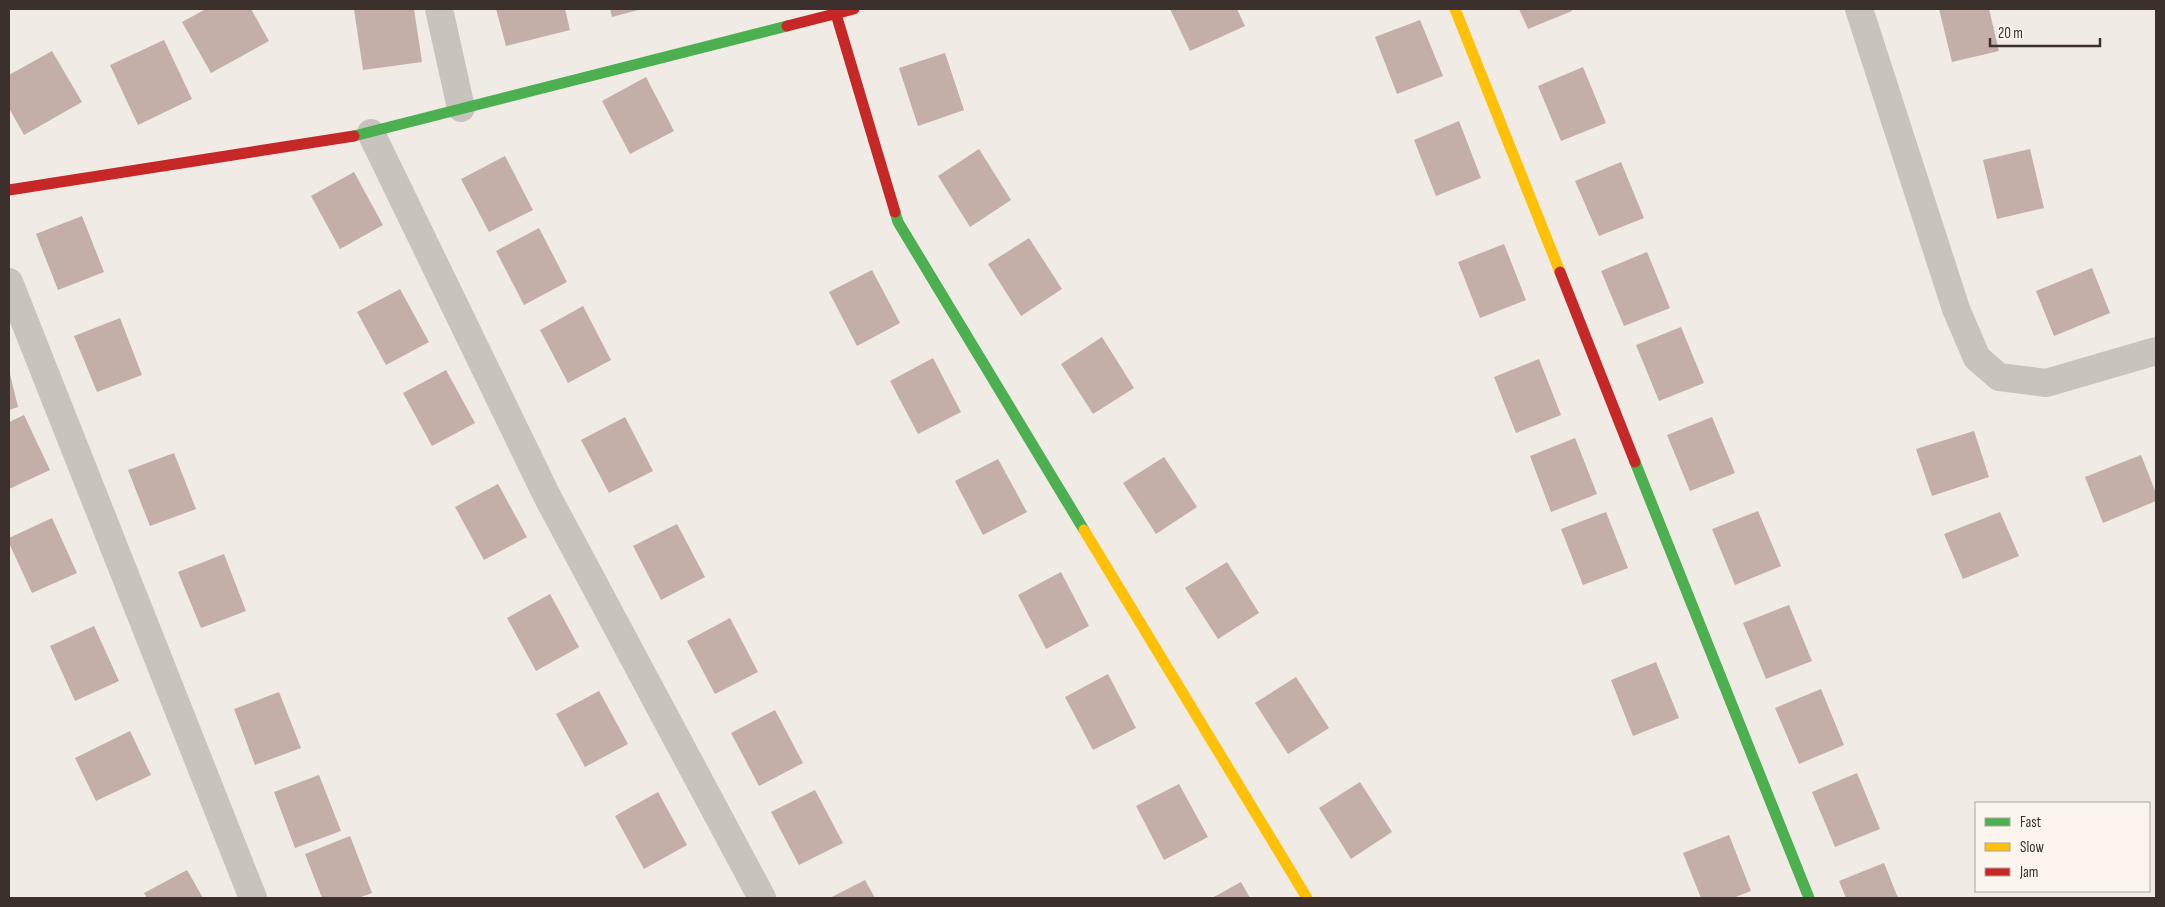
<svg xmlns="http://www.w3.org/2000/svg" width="2165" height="907" font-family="'Sofia Sans Condensed',sans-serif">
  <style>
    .building { fill: #c3afa7 }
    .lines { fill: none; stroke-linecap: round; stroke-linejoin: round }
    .street { stroke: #c9c3be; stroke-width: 28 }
    .fast { stroke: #4caf50; stroke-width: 11 }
    .slow { stroke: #ffc107; stroke-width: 11 }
    .jam { stroke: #c62828; stroke-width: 11 }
  </style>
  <rect width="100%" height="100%" fill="#f0ebe5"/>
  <g class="building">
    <path d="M206,9H251L269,41L211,73L182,22Z"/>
    <path d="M354,9H414L422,62L363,70Z"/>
    <path d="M496,9H565L570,30L506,46Z"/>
    <path d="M610,9H642L612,17Z"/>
    <path d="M1170,9H1237L1245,26L1190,51Z"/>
    <path d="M1519,9H1571L1572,11L1528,29Z"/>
    <path d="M1939,9H1989L1999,51L1952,62Z"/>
    <path d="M1420,20L1443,76L1397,94L1375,37Z"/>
    <path d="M164,40L192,99L138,125L110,65Z"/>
    <path d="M52,51L82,102L24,135L9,108V75Z"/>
    <path d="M945,53L964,110L918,126L899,68Z"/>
    <path d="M1583,67L1606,123L1561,141L1538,86Z"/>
    <path d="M646,77L674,131L630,154L602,101Z"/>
    <path d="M1459,121L1481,178L1436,196L1414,140Z"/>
    <path d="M979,149L1011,200L970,227L938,176Z"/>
    <path d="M2030,149L2044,208L1997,219L1983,160Z"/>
    <path d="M505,156L533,210L489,232L461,179Z"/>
    <path d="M1621,162L1644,218L1599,236L1575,181Z"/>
    <path d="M354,172L383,225L340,249L311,196Z"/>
    <path d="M82,216L104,272L58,290L36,234Z"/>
    <path d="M539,228L567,282L524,305L496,251Z"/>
    <path d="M1029,238L1062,289L1021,316L988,264Z"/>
    <path d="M1504,244L1526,300L1480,318L1458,262Z"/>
    <path d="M1647,252L1670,308L1624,326L1601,271Z"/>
    <path d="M2092,268L2110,313L2054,336L2036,291Z"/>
    <path d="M872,270L900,323L857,346L829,292Z"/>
    <path d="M400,289L429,342L386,365L357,312Z"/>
    <path d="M583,306L611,360L568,383L540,330Z"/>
    <path d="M120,318L142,375L97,392L74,336Z"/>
    <path d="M1681,327L1704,383L1659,401L1636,345Z"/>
    <path d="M1102,337L1134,388L1093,414L1061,364Z"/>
    <path d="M933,358L961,412L918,434L890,381Z"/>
    <path d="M1539,359L1561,415L1516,433L1494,377Z"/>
    <path d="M9,370L18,407L9,410Z"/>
    <path d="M446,370L475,423L432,446L403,393Z"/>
    <path d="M24,415L50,470L9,489V422Z"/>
    <path d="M625,417L653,471L609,493L581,440Z"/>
    <path d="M1712,417L1735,473L1690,491L1667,435Z"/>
    <path d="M1974,431L1989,477L1932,496L1916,449Z"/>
    <path d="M1575,438L1597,494L1551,512L1530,456Z"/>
    <path d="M174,453L196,509L150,526L128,470Z"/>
    <path d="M2141,455L2156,493V501L2103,523L2085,477Z"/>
    <path d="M1164,457L1197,507L1156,534L1123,483Z"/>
    <path d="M998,459L1027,512L983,535L955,481Z"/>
    <path d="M498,484L527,537L484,560L455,507Z"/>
    <path d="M1758,511L1781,566L1735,585L1712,529Z"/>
    <path d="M1606,512L1628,568L1583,585L1561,529Z"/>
    <path d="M2000,512L2019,556L1963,579L1944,534Z"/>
    <path d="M52,518L77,573L32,593L9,543V538Z"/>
    <path d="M677,524L705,577L661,600L633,546Z"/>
    <path d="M224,554L246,611L201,628L178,572Z"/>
    <path d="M1227,562L1259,613L1218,639L1185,588Z"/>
    <path d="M1061,572L1089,626L1046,649L1018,595Z"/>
    <path d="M550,594L579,647L536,671L507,618Z"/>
    <path d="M1789,605L1812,661L1766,679L1743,623Z"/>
    <path d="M730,618L758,672L715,694L687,641Z"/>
    <path d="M94,626L119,681L75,701L50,646Z"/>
    <path d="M1656,662L1679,718L1633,736L1611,680Z"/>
    <path d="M1108,674L1136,728L1093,750L1065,697Z"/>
    <path d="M1296,677L1329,728L1288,754L1255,703Z"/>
    <path d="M1821,689L1844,745L1799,764L1775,708Z"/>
    <path d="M599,691L628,744L585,767L556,714Z"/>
    <path d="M279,692L301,748L255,765L234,709Z"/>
    <path d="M775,710L803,763L759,786L731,733Z"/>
    <path d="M130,731L151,775L96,801L75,758Z"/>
    <path d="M1857,773L1880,829L1835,847L1812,792Z"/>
    <path d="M319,775L341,831L295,848L274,792Z"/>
    <path d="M1360,782L1392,832L1351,859L1319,808Z"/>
    <path d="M1179,784L1208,837L1164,860L1136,806Z"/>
    <path d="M815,790L843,843L799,865L771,812Z"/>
    <path d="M658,792L687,845L644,869L615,816Z"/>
    <path d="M1729,835L1751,891L1733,898H1701L1683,853Z"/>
    <path d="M350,836L372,893L358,898H322L305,854Z"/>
    <path d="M1884,863L1898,898H1846L1839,881Z"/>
    <path d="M187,870L203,898H147L144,893Z"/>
    <path d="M865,880L875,898H830Z"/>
    <path d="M1241,882L1250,898H1212Z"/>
  </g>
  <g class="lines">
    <g class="street">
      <path d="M439,9L461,108"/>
      <path d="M1859,9L1956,309L1977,358L1999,377L2046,383L2156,351"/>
      <path d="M371,133L547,496L762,898"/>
      <path d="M9,282L253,898"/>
    </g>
    <g class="fast">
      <path d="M354,136L787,26"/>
      <path d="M895,212L898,222L1084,530"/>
      <path d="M1635,462L1809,898"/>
    </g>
    <g class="slow">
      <path d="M1455,9L1560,272"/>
      <path d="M1084,530L1307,898"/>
    </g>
    <g class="jam">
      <path d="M836,14L895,212"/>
      <path d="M787,26L854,9"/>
      <path d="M9,190L354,136"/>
      <path d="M1560,272L1635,462"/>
    </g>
  </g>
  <rect width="2165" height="907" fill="none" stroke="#3b302b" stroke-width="20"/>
  <rect x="1975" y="802" width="175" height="90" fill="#fbf5ee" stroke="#aea6a0"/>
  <rect x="1985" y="818" width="25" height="8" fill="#4caf50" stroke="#aea6a0"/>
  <text x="2020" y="827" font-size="15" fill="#3b302b">Fast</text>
  <rect x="1985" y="843" width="25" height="8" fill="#ffc107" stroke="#aea6a0"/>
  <text x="2020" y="852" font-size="15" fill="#3b302b">Slow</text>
  <rect x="1985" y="868" width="25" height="8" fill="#c62828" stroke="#aea6a0"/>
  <text x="2020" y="877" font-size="15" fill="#3b302b">Jam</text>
  <path d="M1990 38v8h110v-8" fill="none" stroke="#3b302b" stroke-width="2.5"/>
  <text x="1998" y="38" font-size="15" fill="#3b302b" stroke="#fbf5ee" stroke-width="4" paint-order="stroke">20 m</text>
</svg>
